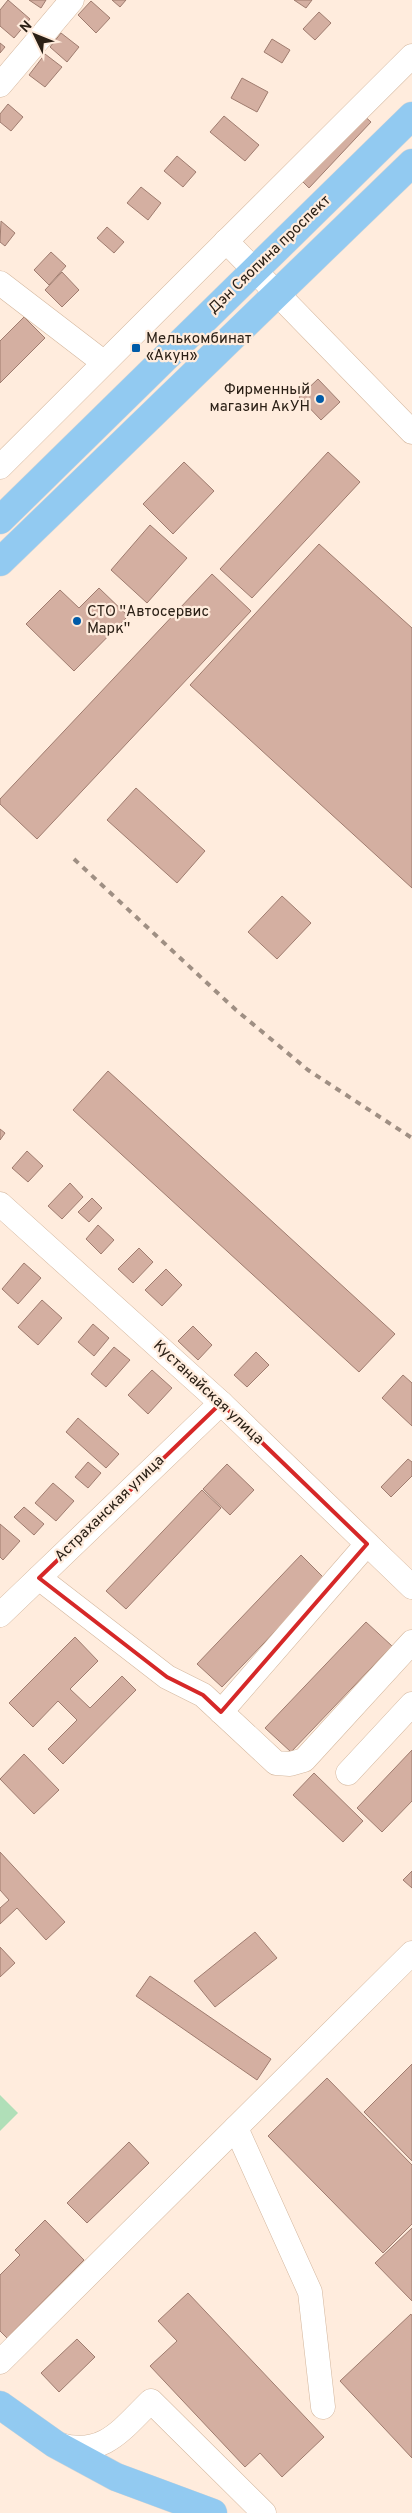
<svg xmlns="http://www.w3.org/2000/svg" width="412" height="2513" font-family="Overpass,sans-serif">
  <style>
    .green { fill: #b0dfb8 }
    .building { fill: #d4afa1; stroke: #9f7c6f }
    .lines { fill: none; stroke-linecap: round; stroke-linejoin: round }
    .minor-casing { stroke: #d4b79e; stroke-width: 25 }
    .major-casing { stroke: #d9d7d5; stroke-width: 29 }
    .minor { stroke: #fff; stroke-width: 24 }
    .major { stroke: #92caf1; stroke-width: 28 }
    .rail { stroke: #9f8f83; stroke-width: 4; stroke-dasharray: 6 6; stroke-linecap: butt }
    .marked { fill: none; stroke: #d62828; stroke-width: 4; stroke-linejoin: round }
    .poi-dot { fill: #005ba8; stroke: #ffecdd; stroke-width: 2 }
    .labels { text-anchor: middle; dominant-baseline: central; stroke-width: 4.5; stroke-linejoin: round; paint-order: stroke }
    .street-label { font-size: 15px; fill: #2b2016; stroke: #ffecdd }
    .poi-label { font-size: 15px; fill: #2b2016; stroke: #ffecdd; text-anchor: start }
  </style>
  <rect width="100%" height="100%" fill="#ffecdd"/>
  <path class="green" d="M0,2095L18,2113L0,2131Z"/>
  <g class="building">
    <path d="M8,0L30,19L14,38L0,26V10Z"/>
    <path d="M29,0H46L41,8Z"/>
    <path d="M112,0H126L120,7Z"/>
    <path d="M294,0H312L306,8Z"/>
    <path d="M91,1L110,18L96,33L78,15Z"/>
    <path d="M319,12L331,23L315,40L303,29Z"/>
    <path d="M61,33L79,47L67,62L50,47Z"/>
    <path d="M272,39L290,50L282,63L264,52Z"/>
    <path d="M0,43L5,47L0,53Z"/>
    <path d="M45,54L62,67L45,87L29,75Z"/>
    <path d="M242,78L268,92L257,112L231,98Z"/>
    <path d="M8,104L23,117L11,131L0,122V114Z"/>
    <path d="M361,113L371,122L309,188L299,178Z"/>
    <path d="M224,116L259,145L245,161L210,132Z"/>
    <path d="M177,156L196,172L183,187L164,171Z"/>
    <path d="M141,187L161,203L148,220L127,203Z"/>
    <path d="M1,221L15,233L5,246L0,242Z"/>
    <path d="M107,227L124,242L114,253L97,238Z"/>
    <path d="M51,252L66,266L49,285L34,270Z"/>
    <path d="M62,272L79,290L62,307L45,290Z"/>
    <path d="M24,317L45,338L0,383V341Z"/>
    <path d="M318,379L340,402L321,420L299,397Z"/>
    <path d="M328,452L360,482L252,598L220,569Z"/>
    <path d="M184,462L214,491L173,534L143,504Z"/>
    <path d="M150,525L187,558L147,603L111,570Z"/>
    <path d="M319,544L412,628V888L190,685Z"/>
    <path d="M212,574L251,611L37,839L0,804V799Z"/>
    <path d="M99,588L128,616L74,671L26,624L60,590L79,608Z"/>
    <path d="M136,788L205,851L177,883L107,820Z"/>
    <path d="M282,896L311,923L277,959L248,932Z"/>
    <path d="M108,1071L395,1334L359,1372L73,1110Z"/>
    <path d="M0,1129L5,1133L0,1140Z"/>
    <path d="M27,1151L43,1166L28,1182L12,1168Z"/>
    <path d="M70,1183L83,1197L62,1219L48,1206Z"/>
    <path d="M92,1198L102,1208L89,1222L78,1212Z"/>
    <path d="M98,1225L114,1240L101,1254L86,1239Z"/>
    <path d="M139,1248L153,1262L133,1283L118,1269Z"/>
    <path d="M24,1263L41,1278L18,1304L2,1289Z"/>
    <path d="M166,1269L182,1285L162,1306L145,1290Z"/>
    <path d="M42,1300L62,1318L38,1345L18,1327Z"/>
    <path d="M93,1324L109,1338L94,1356L78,1342Z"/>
    <path d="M193,1326L212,1345L198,1360L178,1341Z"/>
    <path d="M114,1347L130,1360L106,1387L91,1374Z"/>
    <path d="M256,1352L269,1365L247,1387L234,1375Z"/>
    <path d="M152,1370L172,1388L148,1414L128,1395Z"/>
    <path d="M403,1375L412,1383V1426L382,1398Z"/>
    <path d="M78,1418L119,1454L106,1468L66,1432Z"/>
    <path d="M408,1459L412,1462V1476L391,1497L381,1487Z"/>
    <path d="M88,1462L101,1473L88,1488L75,1477Z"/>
    <path d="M227,1464L254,1490L230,1515L203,1489Z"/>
    <path d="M53,1483L74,1501L56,1521L35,1503Z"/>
    <path d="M202,1490L221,1508L126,1609L106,1591Z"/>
    <path d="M24,1507L44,1524L34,1535L14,1517Z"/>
    <path d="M0,1524L20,1541L3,1560L0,1557Z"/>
    <path d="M301,1555L325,1579L222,1687L197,1664Z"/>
    <path d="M366,1622L392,1646L291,1752L265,1728Z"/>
    <path d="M75,1637L98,1661L70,1689L90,1708L122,1676L136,1690L63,1764L48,1749L77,1720L58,1701L33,1727L9,1703Z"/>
    <path d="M412,1750V1801L382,1832L357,1808Z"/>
    <path d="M24,1754L59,1790L34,1814L0,1779Z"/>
    <path d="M314,1773L363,1821L343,1842L293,1795Z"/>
    <path d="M0,1852L65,1922L46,1940L17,1908L0,1924V1908L9,1900L0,1890Z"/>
    <path d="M412,1871V1888L403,1880Z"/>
    <path d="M255,1932L277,1958L215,2007L194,1981Z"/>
    <path d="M0,1947L15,1963L0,1977Z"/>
    <path d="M150,1976L271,2059L257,2080L136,1996Z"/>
    <path d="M412,2064V2161L364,2112Z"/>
    <path d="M327,2078L412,2165V2224L383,2253L268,2136Z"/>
    <path d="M129,2142L149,2163L87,2223L67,2203Z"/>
    <path d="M45,2220L84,2260L7,2338L0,2331V2275L20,2255L15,2250Z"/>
    <path d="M412,2228V2301L375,2263Z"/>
    <path d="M188,2293L324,2437L282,2477L260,2453L245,2467L150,2366L177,2341L158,2321Z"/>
    <path d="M411,2314L412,2316V2458L340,2381Z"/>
    <path d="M77,2339L95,2357L59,2392L41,2373Z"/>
  </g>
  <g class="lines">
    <g class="minor-casing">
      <g id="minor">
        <path d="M0,85L72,0"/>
        <path d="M226,241L412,432"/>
        <path d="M0,283L103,362"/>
        <path d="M0,467L412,56"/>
        <path d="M0,1204L221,1403L412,1587"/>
        <path d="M39,1578L167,1677L203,1695L276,1763L290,1764L304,1760L412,1642"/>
        <path d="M0,1615L221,1403"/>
        <path d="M221,1712L367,1544"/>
        <path d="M348,1773L412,1704"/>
        <path d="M236,2128L310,2292L323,2407"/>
        <path d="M0,2362L412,1953"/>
        <path d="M60,2445C104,2457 122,2429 151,2401L264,2513"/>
      </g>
    </g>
    <g class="major-casing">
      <g id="major">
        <path d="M0,520L412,116"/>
        <path d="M0,562L412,163"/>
        <path d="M0,2405L55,2444L116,2477L213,2513"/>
      </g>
    </g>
    <use href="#minor" class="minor"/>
    <use href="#major" class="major"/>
    <path class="rail" d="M74,859L236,1010L308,1070L412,1138"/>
  </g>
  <path class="marked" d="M221,1403L367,1544L221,1712L203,1695L167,1677L39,1578Z"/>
  <g class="poi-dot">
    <rect x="131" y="343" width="10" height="10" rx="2.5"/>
    <circle cx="320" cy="399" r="5"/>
    <circle cx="77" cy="621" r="5"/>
  </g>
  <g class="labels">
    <g class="street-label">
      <text transform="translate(270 255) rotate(-44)">Дэн Сяопина проспект</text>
      <text transform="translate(208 1393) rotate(43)">Кустанайская улица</text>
      <text transform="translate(110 1509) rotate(-44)">Астраханская улица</text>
    </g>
    <g class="poi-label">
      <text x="146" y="339">Мелькомбинат<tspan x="146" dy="17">«Акун»</tspan></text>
      <text x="310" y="390" text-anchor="end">Фирменный<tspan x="310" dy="17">магазин АкУН</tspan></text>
      <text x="87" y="612">СТО ''Автосервис<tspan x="87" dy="17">Марк''</tspan></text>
    </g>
  </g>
  <g transform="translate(35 35) rotate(313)" stroke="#ffecdd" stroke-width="4" paint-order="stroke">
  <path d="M0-4L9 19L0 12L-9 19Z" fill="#2b2016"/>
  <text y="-8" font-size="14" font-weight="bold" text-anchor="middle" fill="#2b2016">N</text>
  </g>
</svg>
